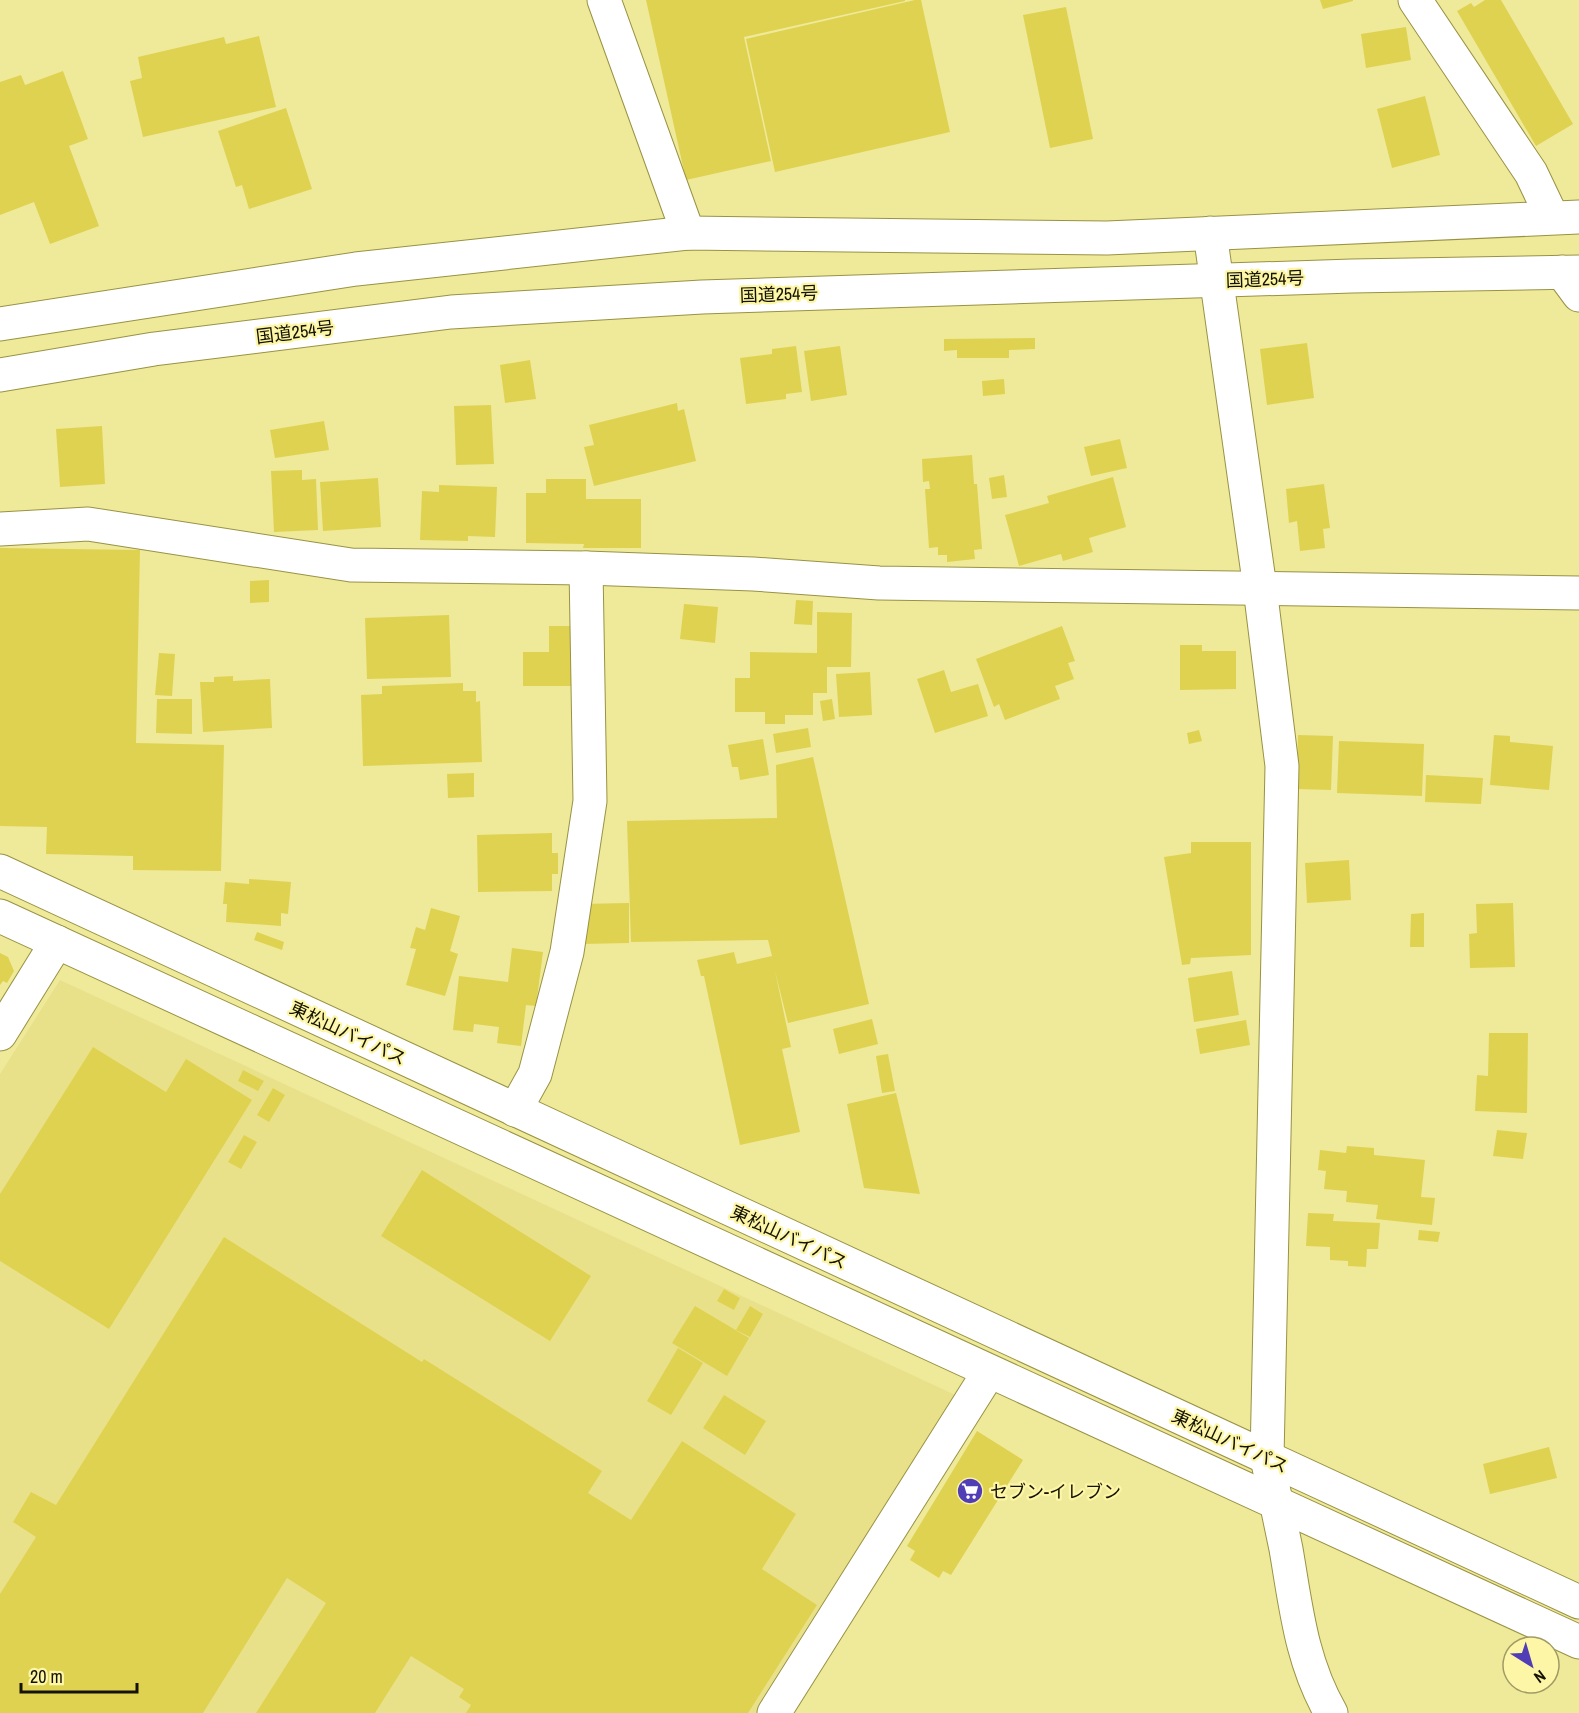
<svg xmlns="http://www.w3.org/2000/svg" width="1579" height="1713" font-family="'Archivo Narrow','Noto Sans JP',sans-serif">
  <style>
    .built { fill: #e9e18a }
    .building { fill: #dfd250 }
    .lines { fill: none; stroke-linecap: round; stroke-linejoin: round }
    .minor-casing { stroke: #999244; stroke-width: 35 }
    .tertiary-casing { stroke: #999244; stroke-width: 35 }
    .primary-casing { stroke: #999244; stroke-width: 35 }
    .trunk-casing { stroke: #999244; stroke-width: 35 }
    .minor { stroke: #fff; stroke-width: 33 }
    .tertiary { stroke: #fff; stroke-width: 33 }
    .primary { stroke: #fff; stroke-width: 33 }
    .trunk { stroke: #fff; stroke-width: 33 }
    .labels { text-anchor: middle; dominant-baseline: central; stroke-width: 4.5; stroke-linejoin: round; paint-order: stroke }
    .street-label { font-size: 18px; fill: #141200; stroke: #fdf6a7 }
    .poi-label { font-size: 18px; fill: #141200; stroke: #fdf6a7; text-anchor: start }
  </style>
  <rect width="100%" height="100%" fill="#efe99a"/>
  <path class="built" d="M60,980L962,1398L761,1713H0V1074Z"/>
  <g class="building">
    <path d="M646,0H905V1L744,37L771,161L686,180Z"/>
    <path d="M915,0H921L950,132L775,172L746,39Z"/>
    <path d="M1320,0H1353V1L1323,9Z"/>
    <path d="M1485,0H1501L1573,124L1536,146L1457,11L1471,3L1474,7Z"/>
    <path d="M1066,7L1093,139L1050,148L1023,15Z"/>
    <path d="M1406,27L1411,60L1366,68L1361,34Z"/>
    <path d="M259,36L276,107L143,137L130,81L142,78L138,57L224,37L226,44Z"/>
    <path d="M63,71L88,139L69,146L99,226L50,244L34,202L0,215V82L21,75L25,85Z"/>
    <path d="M1425,96L1440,155L1392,168L1377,109Z"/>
    <path d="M286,108L312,189L249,209L242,185L236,187L218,131Z"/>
    <path d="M1035,338V349L1009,350V358H957V350L944,351V339Z"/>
    <path d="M1307,343L1314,398L1267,405L1260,349Z"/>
    <path d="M796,346L802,392L786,394V399L746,404L740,358L772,354V349Z"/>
    <path d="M840,346L847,395L811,401L804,351Z"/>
    <path d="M530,360L536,399L505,403L500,365Z"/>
    <path d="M1004,379L1005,394L983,396L982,381Z"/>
    <path d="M677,403L678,411L684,409L696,461L594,486L584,447L594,445L589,425Z"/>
    <path d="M491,405L494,464L456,465L454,406Z"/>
    <path d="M324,421L329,450L275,458L270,430Z"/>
    <path d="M102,426L105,484L60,487L56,429Z"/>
    <path d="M1120,439L1127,468L1091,476L1084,447Z"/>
    <path d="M972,455L974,484H977L982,549L974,550L975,559L947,562V555H938V547L929,548L925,489H930L929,481L923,482L922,459Z"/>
    <path d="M302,470V480L316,479L318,530L274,532L271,471Z"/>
    <path d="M1004,475L1007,497L992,499L989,478Z"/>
    <path d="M1113,477L1126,527L1089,538L1093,552L1063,561L1061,554L1019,566L1005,515L1049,503L1047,496Z"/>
    <path d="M378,478L381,527L323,531L320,482Z"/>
    <path d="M546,479H586V499H641V548H583L584,544L526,543V493H546Z"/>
    <path d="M1324,484L1330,528L1323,529L1325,548L1300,551L1297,521L1289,523L1286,489Z"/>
    <path d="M439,485L497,487L495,537L468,536V541L420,540L422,491L439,492Z"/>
    <path d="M0,548L140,550L136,743L224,745L221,871L133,870V856L46,854L47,827L0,826Z"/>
    <path d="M269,580V602L250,603V581Z"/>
    <path d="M796,600L813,601L812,625L794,624Z"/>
    <path d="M684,604L718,607L715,643L680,639Z"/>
    <path d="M817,612L852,613L851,667H827V693H813V715H785V724H765V712H735V678H750V652L817,653Z"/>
    <path d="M449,615L451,677L367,679L365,618Z"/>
    <path d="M549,626H580L573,686H523V652H549Z"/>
    <path d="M1062,626L1075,661L1068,663L1074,679L1055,686L1060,699L1005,720L999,704L994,707L976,659Z"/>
    <path d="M1180,645H1202V651H1236V689L1180,690Z"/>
    <path d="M159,653L175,654L172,696L155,695Z"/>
    <path d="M944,670L951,692L978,684L988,716L935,733L917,679Z"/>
    <path d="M870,672L872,715L839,717L836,674Z"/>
    <path d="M233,676V681L270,679L272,728L203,732L200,682H214V677Z"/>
    <path d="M463,683V691H476V702L480,701L482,762L363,766L361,695L382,694V686Z"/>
    <path d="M157,699H192V734L156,733Z"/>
    <path d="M832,699L835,719L823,721L820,701Z"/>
    <path d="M808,728L811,747L776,753L773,734Z"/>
    <path d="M1199,730L1202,741L1189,744L1187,733Z"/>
    <path d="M1298,735L1333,736L1331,790L1297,789Z"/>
    <path d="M1494,735L1510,736V742L1553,746L1549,790L1490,785Z"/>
    <path d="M763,739L769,775L740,780L738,767H732L728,745Z"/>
    <path d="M1339,741L1424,744L1422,796L1337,793Z"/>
    <path d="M813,757L869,1004L788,1023L775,971L791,1047L782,1049L800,1132L740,1145L704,976H701L697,960L734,952L737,964L772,956L768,940L631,942L627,821L777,818L776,765Z"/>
    <path d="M474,773V797L448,798L447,774Z"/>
    <path d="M1426,775L1483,778L1481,804L1425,802Z"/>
    <path d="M552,833V853H558V874H552V891L478,892L477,835Z"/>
    <path d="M1191,842H1251V955L1191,958L1190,964L1182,965L1164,857L1191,853Z"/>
    <path d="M1349,860L1351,900L1307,903L1305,863Z"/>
    <path d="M249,879L291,882L288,914L281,913V926L226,922L227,904H223L225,882L249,884Z"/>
    <path d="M629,903V943L582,944L581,904Z"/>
    <path d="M1513,903L1515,967L1470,968L1469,934L1477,933L1476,904Z"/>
    <path d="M431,908L460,916L450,951L458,954L445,996L406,985L416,949L410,948L416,927L425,930Z"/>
    <path d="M1424,913V947H1410L1411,914Z"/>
    <path d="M257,932L284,942L282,950L254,940Z"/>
    <path d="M512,948L543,952L536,1006L526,1005L521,1046L497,1043L499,1027L474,1024L473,1032L453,1030L459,976L508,982Z"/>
    <path d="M0,953L8,957L14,971L7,983L3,981L0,985Z"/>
    <path d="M1232,971L1239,1015L1194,1022L1188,978Z"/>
    <path d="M872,1019L878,1044L839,1054L833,1029Z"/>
    <path d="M1246,1020L1250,1045L1200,1054L1196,1029Z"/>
    <path d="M1489,1033H1528L1527,1113L1475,1111L1477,1075L1488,1076Z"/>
    <path d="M93,1047L166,1092L186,1059L252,1100L109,1329L0,1261V1194Z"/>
    <path d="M888,1054L895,1091L882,1093L876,1056Z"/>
    <path d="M243,1070L264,1081L258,1091L238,1081Z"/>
    <path d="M273,1088L285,1095L269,1122L257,1115Z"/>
    <path d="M896,1093L920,1194L864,1188L847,1104Z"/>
    <path d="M1497,1130L1527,1133L1523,1159L1493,1156Z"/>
    <path d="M244,1135L257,1142L241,1169L228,1162Z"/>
    <path d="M1347,1146L1374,1148V1155L1425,1160L1421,1197L1435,1198L1432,1225L1376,1219L1378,1205L1346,1202L1347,1191L1324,1189L1326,1171L1318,1170L1320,1150L1346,1153Z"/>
    <path d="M422,1170L591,1276L550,1341L381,1236Z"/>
    <path d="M1308,1213L1334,1214L1333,1221L1380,1223L1378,1249H1367L1366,1267L1348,1266V1261L1330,1260V1247L1306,1246Z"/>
    <path d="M1419,1230L1440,1232L1438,1242L1418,1240Z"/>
    <path d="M224,1237L422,1362L424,1359L602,1471L588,1493L631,1520L682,1441L796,1514L762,1569L817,1605L748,1713H466L471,1705L459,1697L464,1689L411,1656L375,1713H256L326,1603L287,1578L203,1713H0V1594L36,1537L13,1522L31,1492L56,1505Z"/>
    <path d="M724,1289L740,1298L734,1310L717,1301Z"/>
    <path d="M695,1306L749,1338L727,1376L672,1343Z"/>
    <path d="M750,1306L763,1314L750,1337L736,1330Z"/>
    <path d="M678,1348L703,1363L671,1415L647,1401Z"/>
    <path d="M724,1395L766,1421L745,1455L703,1428Z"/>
    <path d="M977,1431L1023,1460L951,1575L943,1571L939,1578L910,1560L915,1551L907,1546Z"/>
    <path d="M1549,1447L1557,1478L1490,1494L1483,1464Z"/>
  </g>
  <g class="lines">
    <g class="minor-casing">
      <g id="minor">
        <path d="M1415,0L1531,173L1552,217"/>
        <path d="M1210,233L1260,588L1282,766L1267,1458"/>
        <path d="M1562,272L1579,295"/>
        <path d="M0,529L88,524L351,565L586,568L753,574L879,583L1579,593"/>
        <path d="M0,1034L57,942"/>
        <path d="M515,1110L535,1074L567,952L590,801L586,568"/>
        <path d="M774,1713L989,1372"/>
      </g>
    </g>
    <g class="tertiary-casing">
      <g id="tertiary">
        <path d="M604,0L688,233"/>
        <path d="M1267,1458C1273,1488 1280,1519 1286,1549C1296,1607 1301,1661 1331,1713"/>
      </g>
    </g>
    <g class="primary-casing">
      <g id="primary">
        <path d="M0,871L1579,1602"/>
        <path d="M0,916L1579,1642"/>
      </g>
    </g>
    <g class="trunk-casing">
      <g id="trunk">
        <path d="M0,324L356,269L688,233L1107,238L1579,217"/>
        <path d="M0,375L154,349L451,312L702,297L1352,276L1579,272"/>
      </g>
    </g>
    <use href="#minor" class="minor"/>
    <use href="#tertiary" class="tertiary"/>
    <use href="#primary" class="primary"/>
    <use href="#trunk" class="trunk"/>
  </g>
  <defs>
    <g id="supermarket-disc" transform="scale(1.35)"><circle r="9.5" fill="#513eb6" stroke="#fdf6a7"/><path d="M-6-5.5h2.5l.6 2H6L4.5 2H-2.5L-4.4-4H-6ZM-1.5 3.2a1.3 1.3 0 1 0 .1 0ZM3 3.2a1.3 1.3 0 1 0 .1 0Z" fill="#fff"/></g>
  </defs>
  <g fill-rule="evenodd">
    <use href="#supermarket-disc" x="970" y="1491"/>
  </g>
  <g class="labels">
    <g class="street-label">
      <text transform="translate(1265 279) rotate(-2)">国道254号</text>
      <text transform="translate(779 294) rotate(-2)">国道254号</text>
      <text transform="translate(295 332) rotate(-7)">国道254号</text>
      <text transform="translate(348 1033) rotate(25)">東松山バイパス</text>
      <text transform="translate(789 1237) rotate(25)">東松山バイパス</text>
      <text transform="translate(1230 1441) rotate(25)">東松山バイパス</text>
    </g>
    <g class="poi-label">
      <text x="990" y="1491">セブン-イレブン</text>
    </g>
  </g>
  <g transform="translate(1531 1665) rotate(143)"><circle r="28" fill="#fdf6a7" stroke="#a09b64" stroke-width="1.5"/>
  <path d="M0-4.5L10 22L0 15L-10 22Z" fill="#513eb6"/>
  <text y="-9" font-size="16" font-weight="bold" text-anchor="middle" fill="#141200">N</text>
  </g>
  <path d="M21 1683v9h116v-9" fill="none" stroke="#141200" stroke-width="3"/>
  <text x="30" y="1683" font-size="18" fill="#141200" stroke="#fdf6a7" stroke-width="4.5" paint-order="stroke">20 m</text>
</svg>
